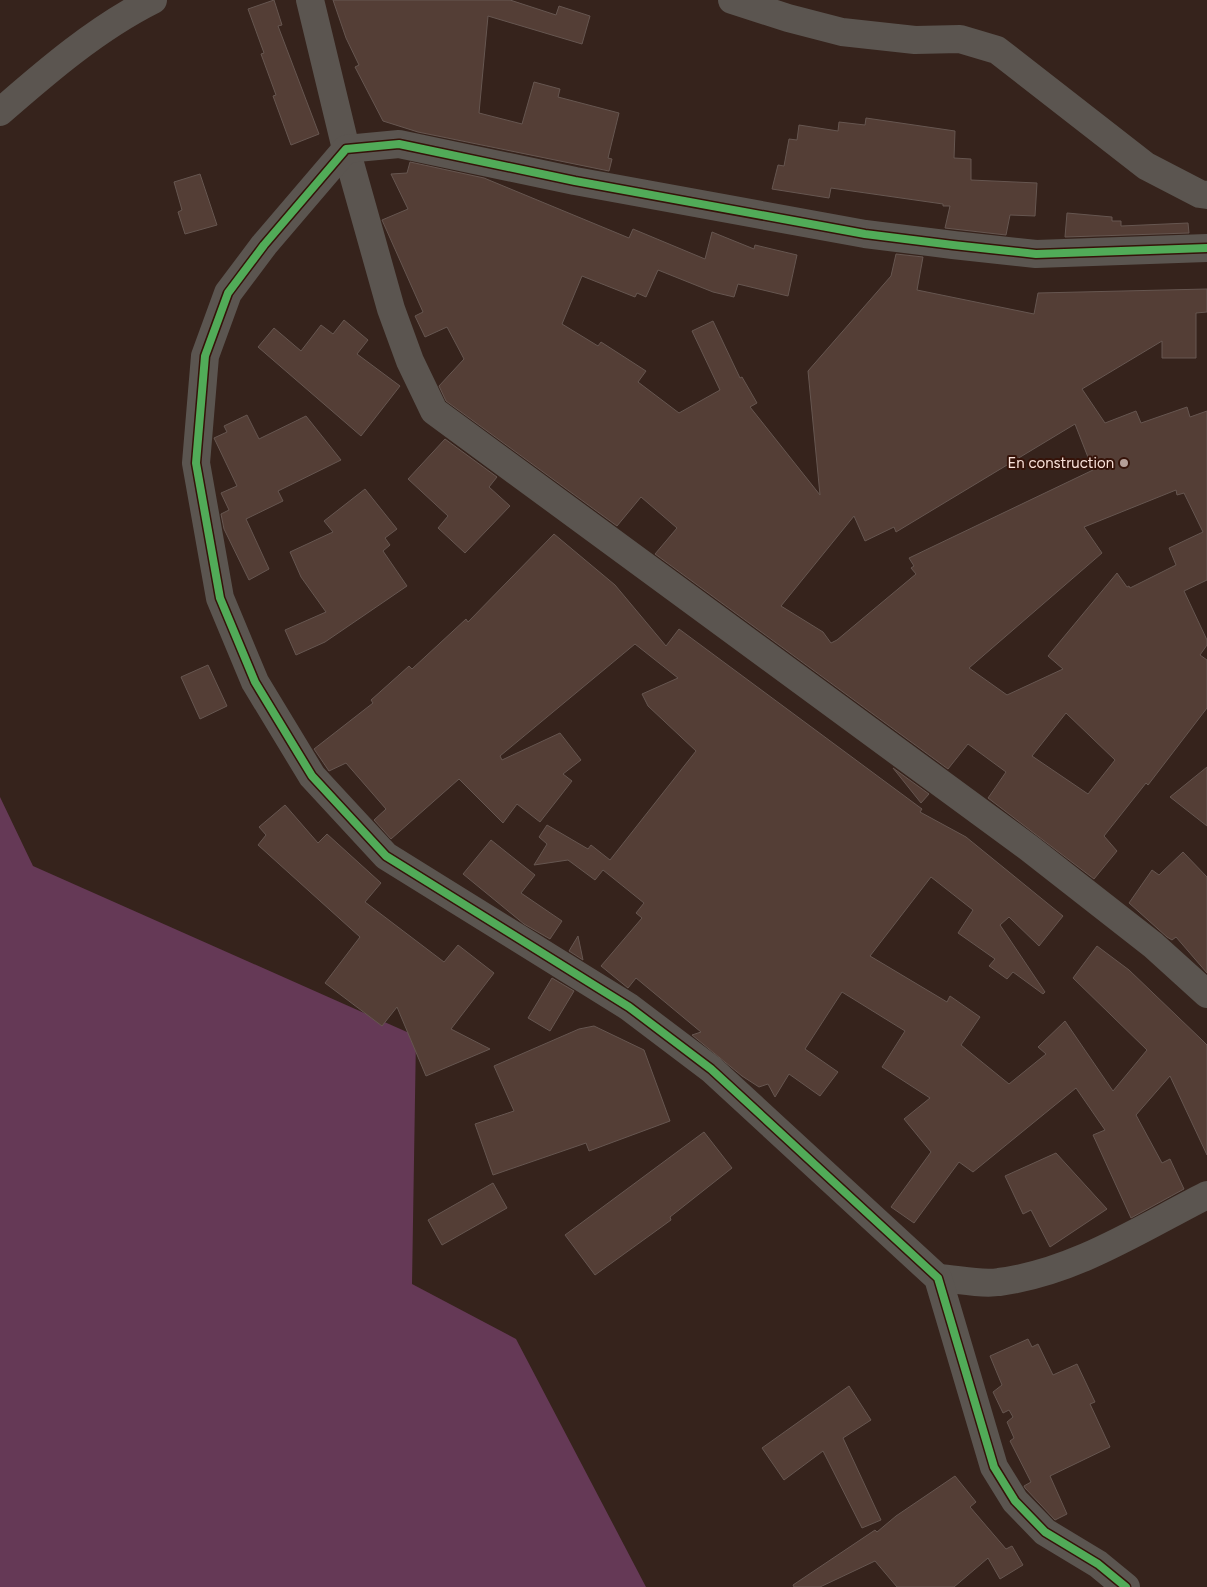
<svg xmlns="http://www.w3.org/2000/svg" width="1207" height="1587" font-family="Figtree,sans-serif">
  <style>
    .green { fill: #653956 }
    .building { fill: #543e36; stroke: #665650; fill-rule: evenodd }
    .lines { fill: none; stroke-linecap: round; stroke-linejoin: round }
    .street { stroke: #5b5550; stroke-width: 28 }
    .cycleway-casing { stroke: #351309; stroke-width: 11 }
    .cycleway { stroke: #51ab58; stroke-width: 8 }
    .poi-dot { fill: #b59f98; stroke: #351309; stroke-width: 2 }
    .labels { text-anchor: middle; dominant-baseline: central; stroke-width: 4; stroke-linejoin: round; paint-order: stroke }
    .poi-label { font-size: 15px; fill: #fae2da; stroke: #351309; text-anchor: end }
  </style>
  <rect width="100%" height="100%" fill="#36231c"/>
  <path class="green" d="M0,797L33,866L416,1036L412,1284L516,1339L646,1587H0Z"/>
  <g class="building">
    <path d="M274,0L282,25L278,26L319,134L291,145L273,96L276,95L261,54L264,53L248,9Z"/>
    <path d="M333,0H510L556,15L559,6L590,16L582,44L488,16L479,113L522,124L534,82L560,89L558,97L619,113L608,158L612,159L609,171L418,132L383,121L355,67L359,65L346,38Z"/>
    <path d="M866,118L955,131L954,158L971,159V180L1037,183L1035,216L1010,215L1006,235L945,228L950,206H943V204L831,188L829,198L772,189L778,165L784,166L789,139L797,140L799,125L838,131L839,122L865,125Z"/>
    <path d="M410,162L484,178L629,238L633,229L705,259L712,232L754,249L755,245L797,255L788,296L738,284L734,297L713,292L658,270L646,297L637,293L635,297L582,276L562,324L598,346L601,342L646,371L638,382L679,413L720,390L692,331L713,321L740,378L742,377L757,403L750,407L820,495L808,371L891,276L896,254L923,257L917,290L1034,314L1038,293L1207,289V312L1196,313V358H1162V341L1082,389L1105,423L1136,411L1141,423L1187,407L1190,417L1207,411V580L1184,591L1207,640V645L1200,655L1207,660V708L1148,785L1146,783L1104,836L1117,851L1094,879L988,798L1006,772L968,744L948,769L655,554L677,528L641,497L617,526L446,401L439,386L464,359L447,327L425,337L415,316L423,312L382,220L408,209L391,174L407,173ZM1075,424L1093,470L909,558L914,566L911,568L916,574L837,640L831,643L823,632L781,606L854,516L865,541L894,527L896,532ZM1176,490L1177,495L1184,493L1203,532L1169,548L1176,565L1130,588L1129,586L1127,587L1117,573L1048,656L1063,669L1007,695L969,668L1102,553L1084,527ZM1066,713L1115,760L1088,794L1032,756Z"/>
    <path d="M200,174L217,225L185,234L178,212L182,210L174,182Z"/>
    <path d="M1067,213L1112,217V221H1121V226L1188,223L1189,233L1065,237Z"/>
    <path d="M344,320L368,340L357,354L400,386L361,436L258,347L274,328L301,351L321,325L333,334Z"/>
    <path d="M247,415L259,439L306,416L341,460L278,491L283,501L246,519L269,569L249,580L224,529L221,514L229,510L221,493L237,486L214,438L227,432L224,426Z"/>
    <path d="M445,439L497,477L489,487L510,506L465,553L438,528L448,516L408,479Z"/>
    <path d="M365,489L397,529L385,538L390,545L383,551L407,586L325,642L296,655L285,630L326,612L301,577L290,552L333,532L324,521Z"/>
    <path d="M554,534L615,585L666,646L679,629L922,809L920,812L966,837L1063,916L1039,946L1009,917L1000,925L1045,992L1043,994L1013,972L1007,979L989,966L995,959L958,933L973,910L931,877L870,956L947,1002L950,996L980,1017L961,1045L1009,1084L1046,1054L1038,1047L1065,1021L1113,1091L1147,1050L1073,978L1097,946L1129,970L1202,1040L1207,1045V1155L1170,1076L1136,1115L1162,1163L1170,1159L1184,1189L1131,1218L1093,1135L1105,1130L1076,1088L973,1172L959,1162L914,1223L891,1207L931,1152L904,1119L930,1098L882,1067L905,1031L842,992L805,1049L838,1072L820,1096L789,1074L775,1097L768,1084L759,1087L742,1076L692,1035L701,1032L636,978L628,988L601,966L642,918L636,913L644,903L603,870L595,880L568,860L534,865L547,844L539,837L547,825L588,849L591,845L610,860L696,751L648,706L642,694L678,678L635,644L500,756L502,760L560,733L581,760L563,774L572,781L540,822L517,804L503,823L459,779L391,839L374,820L386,809L346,763L329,771L314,749L373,703L371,700L409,666L412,669L466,619L468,622Z"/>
    <path d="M208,665L227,706L200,719L181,677Z"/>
    <path d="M1207,767V826L1170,797Z"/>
    <path d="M893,768L929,794L921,803Z"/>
    <path d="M285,805L318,843L327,834L381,883L365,902L444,962L458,945L494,973L451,1029L490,1049L426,1076L397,1007L382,1026L325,983L360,937L258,845L266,835L259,827Z"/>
    <path d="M491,840L535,875L521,893L562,921L550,939L524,924L463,874Z"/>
    <path d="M1183,852L1207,877V973L1176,937L1172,940L1167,937L1129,903L1152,870L1159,875Z"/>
    <path d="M578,936L583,960L569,951Z"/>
    <path d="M552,978L574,991L550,1031L528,1018Z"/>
    <path d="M594,1026L644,1050L670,1121L589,1151L586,1143L493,1175L475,1124L514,1111L494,1066L579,1029Z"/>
    <path d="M704,1132L732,1168L670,1217L671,1220L595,1275L565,1235Z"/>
    <path d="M1056,1153L1107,1209L1050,1247L1031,1210L1023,1214L1005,1176Z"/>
    <path d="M493,1183L507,1208L442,1245L428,1220Z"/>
    <path d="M1028,1339L1032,1347L1038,1344L1053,1375L1077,1364L1095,1402L1090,1404L1110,1447L1050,1476L1067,1514L1055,1520L1025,1488L1024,1486L1031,1482L1010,1441L1014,1438L1007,1422L1013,1417L1009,1410L1003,1413L993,1392L1002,1385L990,1356Z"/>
    <path d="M849,1386L871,1420L843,1438L881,1520L862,1528L823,1451L784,1480L762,1448Z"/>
    <path d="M955,1476L976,1502L970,1507L1006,1549L1012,1546L1023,1565L1000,1579L988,1558L954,1587H897L875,1561L820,1587H794L793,1585L875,1530L877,1532L896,1516Z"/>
  </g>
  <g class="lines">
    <g class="street">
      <path d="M310,0L346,149L391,309L410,361L434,411L1029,848L1153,945L1207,994"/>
      <path d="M732,0L788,18L842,32L915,40L960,39L997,50L1146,166L1200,194L1207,195"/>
      <path d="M0,112C47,71 97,28 153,0"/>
      <path d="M938,1278C957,1279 980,1285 999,1282C1075,1272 1140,1229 1207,1195"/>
      <path d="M1126,1587L1098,1564L1045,1532L1015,1501L994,1467L938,1278L711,1069L629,1007L386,856L312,776L255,682L220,598L196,463L205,356L228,293L264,245L346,149L399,144L575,181L865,234L953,245L1036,254L1207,248"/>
    </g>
    <g class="cycleway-casing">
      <path id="cycleway" d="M1126,1587L1098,1564L1045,1532L1015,1501L994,1467L938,1278L711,1069L629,1007L386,856L312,776L255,682L220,598L196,463L205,356L228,293L264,245L346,149L399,144L575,181L865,234L953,245L1036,254L1207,248"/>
    </g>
    <use href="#cycleway" class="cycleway"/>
  </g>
  <circle class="poi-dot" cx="1124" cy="463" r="5"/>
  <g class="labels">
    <g class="poi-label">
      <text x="1114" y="463">En construction</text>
    </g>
  </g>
</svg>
